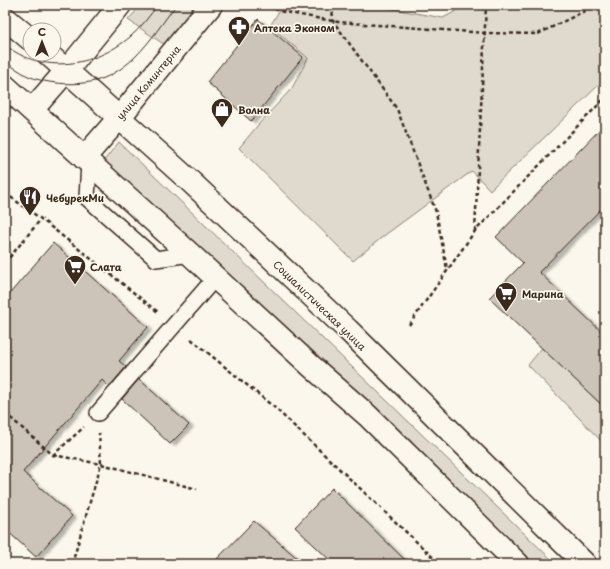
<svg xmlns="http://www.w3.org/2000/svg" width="610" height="569" font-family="'Playpen Sans',sans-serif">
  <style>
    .green { fill: #dfd9ce; stroke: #8d8276 }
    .building { fill: #ccc4b9; stroke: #3b2a1e; filter: url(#shadow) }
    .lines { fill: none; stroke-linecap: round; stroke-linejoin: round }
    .lane-casing { stroke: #3b2a1e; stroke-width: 18 }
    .secondary-casing { stroke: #3b2a1e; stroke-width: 25 }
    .path { stroke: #3b2a1e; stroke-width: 2.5; stroke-dasharray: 4 3; stroke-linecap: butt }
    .lane { stroke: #fbf7ec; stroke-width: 15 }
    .secondary { stroke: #fbf7ec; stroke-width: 22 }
    .tram { stroke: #3b2a1e; stroke-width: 1 }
    .labels { text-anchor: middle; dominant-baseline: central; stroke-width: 3.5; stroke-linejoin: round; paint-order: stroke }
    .poi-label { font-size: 10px; font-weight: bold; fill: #3b2a1e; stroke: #fbf7ec; text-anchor: start }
    .street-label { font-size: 10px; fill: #3b2a1e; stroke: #fbf7ec }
  </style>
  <defs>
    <filter id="shadow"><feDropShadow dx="4.5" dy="2.5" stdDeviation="1" flood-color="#0004"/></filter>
  </defs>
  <rect width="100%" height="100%" fill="#fbf7ec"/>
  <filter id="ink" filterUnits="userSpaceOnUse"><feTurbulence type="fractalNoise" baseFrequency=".025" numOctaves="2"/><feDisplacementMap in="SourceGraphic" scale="8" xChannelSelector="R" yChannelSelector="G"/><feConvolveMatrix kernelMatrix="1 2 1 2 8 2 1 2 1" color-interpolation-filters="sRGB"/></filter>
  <g filter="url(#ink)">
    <g class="green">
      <path d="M141,5H196L165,45L128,20Z"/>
      <path d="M286,5H371L443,18L467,5H605V79L490,190L472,171L385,235L353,261L239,148L258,125L292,88L308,58L270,26L279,11Z"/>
      <path d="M119,142L556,564H530L102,163Z"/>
      <path d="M542,348L605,408V445L528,365Z"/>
    </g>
    <g class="building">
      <path d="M258,19L303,57L251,121L207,82Z"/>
      <path d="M605,124V205L539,272L605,335V408L489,298L523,263L496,237Z"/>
      <path d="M53,243L148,327L119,361L126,367L109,387L102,380L23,472L72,516L36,557L5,529V299Z"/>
      <path d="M139,379L189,425L170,444L122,399Z"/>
      <path d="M332,488L409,564H334L295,527Z"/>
      <path d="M254,521L304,564H212Z"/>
    </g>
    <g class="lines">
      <g class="lane-casing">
        <g id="lane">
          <path d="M89,162L87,198L156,259L190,254"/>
          <path d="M98,413L215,278"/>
        </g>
      </g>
      <g class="secondary-casing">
        <g id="secondary">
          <path d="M5,18L30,39"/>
          <path d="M48,54L191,182L348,330L585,564"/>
          <path d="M5,86L190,254L311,366L368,416L518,564"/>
          <path d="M32,110L73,63L120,5"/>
          <path d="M84,158L119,118L211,5"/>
        </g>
      </g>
      <g class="path">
        <path d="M268,5L279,11L338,22L485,33L538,34L597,5"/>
        <path d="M332,5L333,21L397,109L436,212L447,269"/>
        <path d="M5,193L41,219L158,312"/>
        <path d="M475,231L486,5"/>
        <path d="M5,263L41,219"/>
        <path d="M409,325L475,231L605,98"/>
        <path d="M191,339L275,408L440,564"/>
        <path d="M5,413L53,455L84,427"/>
        <path d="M53,455L101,464L197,489"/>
        <path d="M72,564L101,464L99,433"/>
      </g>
      <use href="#lane" class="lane"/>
      <use href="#secondary" class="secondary"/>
      <g class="tram">
        <path d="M5,45C43,75 94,67 130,37C141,28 149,16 158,5"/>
        <path d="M5,62C12,66 19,71 26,75C47,85 82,87 104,78C116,73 127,65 136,56C151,41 163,22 176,5"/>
      </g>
    </g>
  </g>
  <defs>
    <g id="pharmacy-pin" transform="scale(1.15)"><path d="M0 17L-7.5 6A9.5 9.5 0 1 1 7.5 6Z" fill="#3b2a1e" stroke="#fbf7ec"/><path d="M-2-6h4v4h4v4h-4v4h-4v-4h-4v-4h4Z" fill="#fff"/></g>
    <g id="shop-pin" transform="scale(1.15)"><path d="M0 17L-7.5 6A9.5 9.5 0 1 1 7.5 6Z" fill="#3b2a1e" stroke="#fbf7ec"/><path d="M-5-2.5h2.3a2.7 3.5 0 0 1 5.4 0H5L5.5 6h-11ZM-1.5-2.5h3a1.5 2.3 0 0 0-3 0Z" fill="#fff"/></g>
    <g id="restaurant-pin" transform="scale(1.15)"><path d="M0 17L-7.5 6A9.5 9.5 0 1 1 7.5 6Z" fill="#3b2a1e" stroke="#fbf7ec"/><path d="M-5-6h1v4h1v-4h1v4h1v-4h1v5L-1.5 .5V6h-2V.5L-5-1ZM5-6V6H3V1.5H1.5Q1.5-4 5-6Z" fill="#fff"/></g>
    <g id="supermarket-pin" transform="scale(1.15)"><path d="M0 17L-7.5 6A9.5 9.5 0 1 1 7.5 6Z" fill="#3b2a1e" stroke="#fbf7ec"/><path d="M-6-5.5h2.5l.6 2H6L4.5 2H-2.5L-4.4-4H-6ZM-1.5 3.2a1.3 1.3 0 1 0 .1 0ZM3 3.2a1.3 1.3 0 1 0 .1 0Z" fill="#fff"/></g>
  </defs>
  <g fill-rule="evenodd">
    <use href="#pharmacy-pin" x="239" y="27"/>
    <use href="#shop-pin" x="222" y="109"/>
    <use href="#restaurant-pin" x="30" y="197"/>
    <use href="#supermarket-pin" x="75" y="266"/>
    <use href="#supermarket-pin" x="506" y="293"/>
  </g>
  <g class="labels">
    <g class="poi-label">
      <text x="254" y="27">Аптека Эконом</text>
      <text x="238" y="109">Волна</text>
      <text x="46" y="197">ЧебурекМи</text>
      <text x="90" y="266">Слата</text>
      <text x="522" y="293">Марина</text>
    </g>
    <g class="street-label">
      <text transform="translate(148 82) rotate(-50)">улица Коминтерна</text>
      <text transform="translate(320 305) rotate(44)">Социалистическая улица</text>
    </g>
  </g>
  <rect width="610" height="569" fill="none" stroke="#fbf7ec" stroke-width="20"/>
  <rect x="10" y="10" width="590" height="549" fill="none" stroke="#3b2a1e" stroke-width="1.5" filter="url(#ink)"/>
  <g transform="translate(42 42)"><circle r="19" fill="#fbf7ec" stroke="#aea59a"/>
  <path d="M0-3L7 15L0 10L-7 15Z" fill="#3b2a1e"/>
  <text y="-6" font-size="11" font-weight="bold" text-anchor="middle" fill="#3b2a1e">С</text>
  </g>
</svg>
